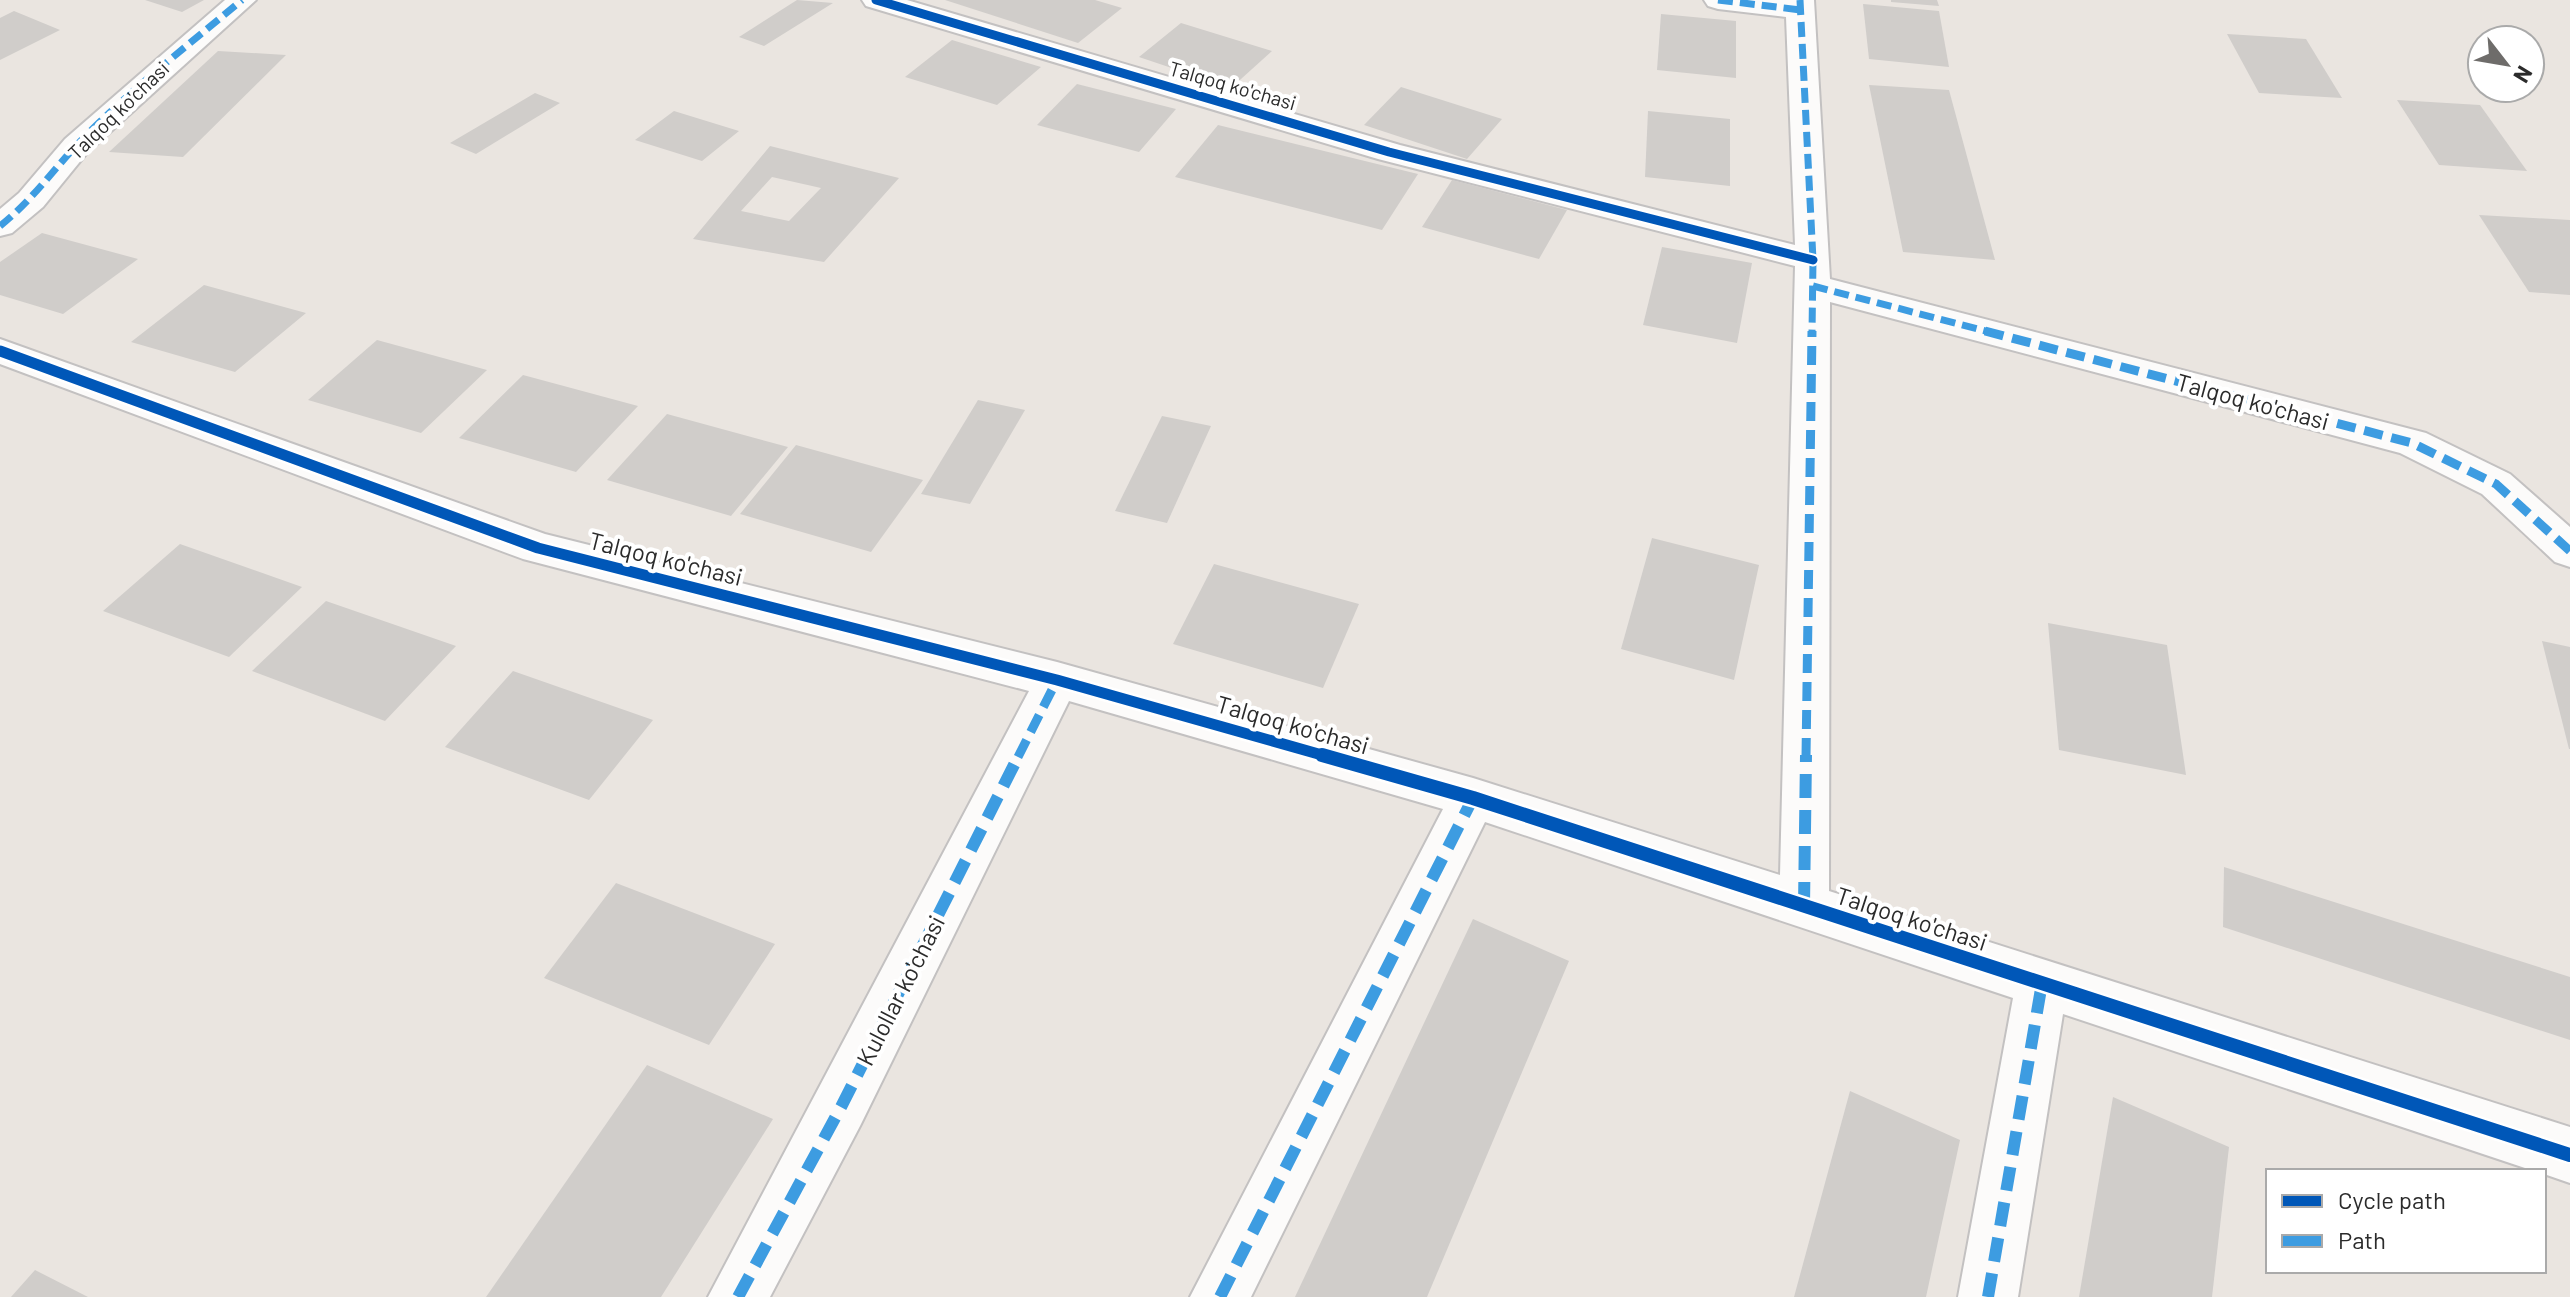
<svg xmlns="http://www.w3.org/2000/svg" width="2570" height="1297" font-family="Barlow,sans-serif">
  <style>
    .building { fill: #d0cdca; fill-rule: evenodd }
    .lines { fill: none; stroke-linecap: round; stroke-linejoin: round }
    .minor-casing { stroke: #c3c1c1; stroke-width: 4 }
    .minor { fill: #fcfbfa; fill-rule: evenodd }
    .quiet-far2 { stroke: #3d9ce1; stroke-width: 7; stroke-dasharray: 15 7; stroke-linecap: butt }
    .quiet-far1 { stroke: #3d9ce1; stroke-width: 9; stroke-dasharray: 19 9; stroke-linecap: butt }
    .quiet { stroke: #3d9ce1; stroke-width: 12; stroke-dasharray: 24 12; stroke-linecap: butt }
    .cycleway-far2-casing { stroke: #fff; stroke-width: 13 }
    .cycleway-far1-casing { stroke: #fff; stroke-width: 16 }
    .cycleway-casing { stroke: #fff; stroke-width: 19 }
    .cycleway-far2 { stroke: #0057b8; stroke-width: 9 }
    .cycleway-far1 { stroke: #0057b8; stroke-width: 11 }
    .cycleway { stroke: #0057b8; stroke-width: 14 }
    .labels { text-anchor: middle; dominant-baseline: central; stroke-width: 8; stroke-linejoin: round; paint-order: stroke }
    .far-street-label { font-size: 20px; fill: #2b2b2b; stroke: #fff }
    .street-label { font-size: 24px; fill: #2b2b2b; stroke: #fff }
  </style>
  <rect width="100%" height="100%" fill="#eae5e0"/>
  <g class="building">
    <path d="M145,0H204L182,12Z"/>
    <path d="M797,0L833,3L764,46L739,37Z"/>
    <path d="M945,0H1095L1122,8L1078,43Z"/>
    <path d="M1891,0H1937L1939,6L1891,2Z"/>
    <path d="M1863,4L1939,11L1949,67L1869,59Z"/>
    <path d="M14,11L60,30L0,60V18Z"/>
    <path d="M1661,14L1736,21V78L1657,70Z"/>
    <path d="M1181,23L1272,51L1231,88L1139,57Z"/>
    <path d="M2227,34L2306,39L2342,98L2259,93Z"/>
    <path d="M952,40L1041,67L997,105L905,77Z"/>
    <path d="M218,51L286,55L183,157L109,152Z"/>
    <path d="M1077,84L1176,109L1139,152L1037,125Z"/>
    <path d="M1869,85L1949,90L1995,260L1903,252Z"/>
    <path d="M1401,87L1502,119L1467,159L1364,125Z"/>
    <path d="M535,93L560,103L476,154L450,143Z"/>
    <path d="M2397,100L2480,105L2527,171L2439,165Z"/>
    <path d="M674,111L739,131L702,161L635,140Z"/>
    <path d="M1648,111L1730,119V186L1645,177Z"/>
    <path d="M1218,125L1418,174L1382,230L1175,177Z"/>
    <path d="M770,146L899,178L824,262L693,239ZM772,177L821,188L789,221L741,211Z"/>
    <path d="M1452,180L1567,210L1539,259L1422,227Z"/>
    <path d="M2479,215L2570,220V295L2529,292Z"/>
    <path d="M42,233L138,259L63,314L0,295V262Z"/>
    <path d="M1662,247L1752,263L1737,343L1643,325Z"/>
    <path d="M204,285L306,313L235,372L131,342Z"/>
    <path d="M377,340L487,370L421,433L308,400Z"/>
    <path d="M523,375L638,406L576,472L459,438Z"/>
    <path d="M978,400L1025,410L970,504L921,494Z"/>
    <path d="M667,414L788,447L731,516L607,480Z"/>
    <path d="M1162,416L1211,426L1167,523L1115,511Z"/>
    <path d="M796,445L923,480L871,552L740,514Z"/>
    <path d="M1652,538L1759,565L1734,680L1621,649Z"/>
    <path d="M180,544L302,587L229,657L103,611Z"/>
    <path d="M1214,564L1359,604L1323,688L1173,644Z"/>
    <path d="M326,601L456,646L385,721L252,671Z"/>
    <path d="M2048,623L2167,645L2186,775L2059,750Z"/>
    <path d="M2542,641L2570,647V749H2569Z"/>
    <path d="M513,671L653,720L589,800L445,747Z"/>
    <path d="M2224,867L2570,977V1040L2223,927Z"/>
    <path d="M616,883L775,944L709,1045L544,978Z"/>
    <path d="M1473,919L1569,961L1427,1297H1295Z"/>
    <path d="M647,1065L773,1119L661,1297H486Z"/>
    <path d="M1850,1091L1960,1140L1926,1297H1794Z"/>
    <path d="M2113,1097L2229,1147L2212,1297H2079Z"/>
    <path d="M35,1270L88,1297H11Z"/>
  </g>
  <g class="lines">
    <g class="minor-casing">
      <g id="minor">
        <path d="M225,0H256L87,153L43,207L12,233L0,236V209L19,193L65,139Z"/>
        <path d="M862,0H907L1400,145L1795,245L1786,17L1718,9L1708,6L1704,0H1814L1830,279L2426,433L2510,474L2570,527V567L2555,562L2482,494L2400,453L1830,302L1829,891L2570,1127V1183L2544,1174V1171H2534L2063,1014L2018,1297H1958L2013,998L1485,822L1251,1297H1190L1443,809L1069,701L860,1126L770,1297H708L1029,691L523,559L0,364V339L545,534L1057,662L1473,778L1780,875L1795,266L1378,159L866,6Z"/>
      </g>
    </g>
    <use href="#minor" class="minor"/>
    <g class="quiet-far2">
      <path d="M1718,0L1801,10"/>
      <path d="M1800,0L1813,260L1812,333"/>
      <path d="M0,226C32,200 49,175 76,146C126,93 186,47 242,0"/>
      <path d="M1813,286L1993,333"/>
    </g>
    <g class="quiet-far1">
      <path d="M1985,331L2412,443L2496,484L2570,551"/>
      <path d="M1018,757L1057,680"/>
      <path d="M1806,757L1812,331"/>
    </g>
    <g class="quiet">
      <path d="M1804,906L1806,755"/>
      <path d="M738,1297L841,1107L1019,755"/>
      <path d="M1220,1297L1473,798"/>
      <path d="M1988,1297L2042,983"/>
    </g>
    <g class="cycleway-far2-casing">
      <path id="cycleway-far2" d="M876,0L1389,152L1813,260"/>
    </g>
    <g class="cycleway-far1-casing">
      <path id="cycleway-far1" d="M0,351L538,548L1057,680L1329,757"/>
    </g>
    <g class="cycleway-casing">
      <path id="cycleway" d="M1322,755L1473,798L2570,1155"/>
    </g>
    <use href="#cycleway-far2" class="cycleway-far2"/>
    <use href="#cycleway-far1" class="cycleway-far1"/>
    <use href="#cycleway" class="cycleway"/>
  </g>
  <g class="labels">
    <g class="far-street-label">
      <text transform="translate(1233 85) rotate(16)">Talqoq ko'chasi</text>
      <text transform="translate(118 110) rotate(-44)">Talqoq ko'chasi</text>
    </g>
    <g class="street-label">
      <text transform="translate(2253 401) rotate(15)">Talqoq ko'chasi</text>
      <text transform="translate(666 558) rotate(14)">Talqoq ko'chasi</text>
      <text transform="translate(1293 724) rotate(16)">Talqoq ko'chasi</text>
      <text transform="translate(1912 918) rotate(18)">Talqoq ko'chasi</text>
      <text transform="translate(900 990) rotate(-63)">Kulollar ko'chasi</text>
    </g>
  </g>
  <rect x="2266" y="1169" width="280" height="104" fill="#ffffff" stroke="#aaaaaa" stroke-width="2"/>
  <rect x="2282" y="1195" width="40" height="12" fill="#0057b8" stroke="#aaaaaa" stroke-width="2"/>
  <text x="2338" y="1209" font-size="24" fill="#2b2b2b">Cycle path</text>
  <rect x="2282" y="1235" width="40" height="12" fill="#3d9ce1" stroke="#aaaaaa" stroke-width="2"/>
  <text x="2338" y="1249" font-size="24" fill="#2b2b2b">Path</text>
  <g transform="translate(2506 64) rotate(121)"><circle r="38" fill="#ffffff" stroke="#aaaaaa" stroke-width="2"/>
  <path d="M0-6L14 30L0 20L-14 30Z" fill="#6e6c6a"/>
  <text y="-12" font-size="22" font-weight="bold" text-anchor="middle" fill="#2b2b2b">N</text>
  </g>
</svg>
